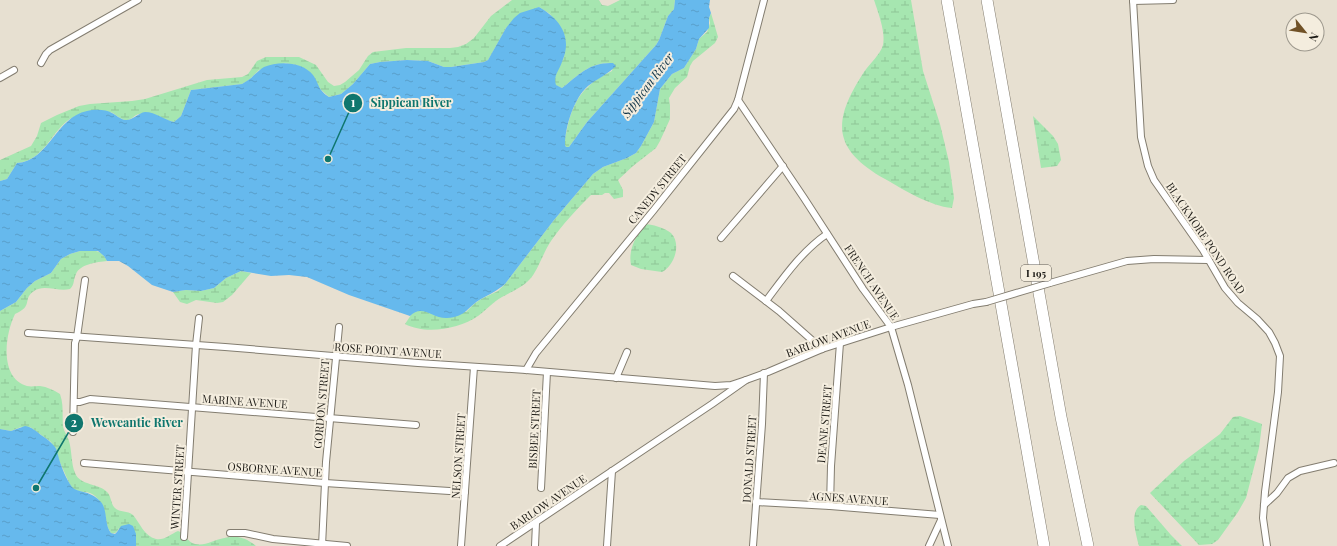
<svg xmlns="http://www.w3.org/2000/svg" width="1337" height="546" font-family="'Playfair Display',serif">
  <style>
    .wetland { fill: url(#wetland-marsh) }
    .water { fill: url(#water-ripples) }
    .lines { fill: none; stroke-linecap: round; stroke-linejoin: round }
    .minor-casing { stroke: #837d70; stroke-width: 8 }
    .motorway-casing { stroke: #837d70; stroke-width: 12 }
    .minor { stroke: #fff; stroke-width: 6 }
    .motorway { stroke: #fff; stroke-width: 11 }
    .minor-bridge-casing { stroke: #837d70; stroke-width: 8; stroke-linecap: butt }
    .minor-bridge { stroke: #fff; stroke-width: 6 }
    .labels { text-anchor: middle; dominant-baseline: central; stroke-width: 4; stroke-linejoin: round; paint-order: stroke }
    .shield { fill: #f4edde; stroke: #5d5951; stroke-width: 1 }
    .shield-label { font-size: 10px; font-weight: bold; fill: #1c1a15 }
    .street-label { font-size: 11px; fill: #1c1a15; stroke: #f4edde }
    .water-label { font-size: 12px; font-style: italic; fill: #0e3348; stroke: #f4edde }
    .leader { fill: none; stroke: #0f766e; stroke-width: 1.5 }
    .callout-dot { fill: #0f766e; stroke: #f4edde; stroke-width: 1.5 }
    .mark-label { font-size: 12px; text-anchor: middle; font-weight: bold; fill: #fff }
    .callout-label { font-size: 12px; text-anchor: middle; font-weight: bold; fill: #0f766e; stroke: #f4edde; stroke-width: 4; stroke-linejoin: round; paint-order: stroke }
  </style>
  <defs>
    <pattern id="wetland-marsh" width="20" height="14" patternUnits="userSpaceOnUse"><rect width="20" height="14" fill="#a6e6b0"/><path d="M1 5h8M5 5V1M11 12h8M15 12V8" fill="none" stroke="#8ec596"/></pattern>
    <pattern id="water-ripples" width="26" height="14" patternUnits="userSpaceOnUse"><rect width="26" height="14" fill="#66b9ed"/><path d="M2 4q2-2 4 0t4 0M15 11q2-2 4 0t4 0" fill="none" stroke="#589eca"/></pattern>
  </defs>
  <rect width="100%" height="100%" fill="#e7e0d1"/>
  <g class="wetland">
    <path d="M512,0H599L602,5L608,6L620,0H675L674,9L668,16L659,40L656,45L587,122L569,147H566C563,142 566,135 567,129C570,114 576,97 588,87C594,80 604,75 612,71L613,63C589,62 579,75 562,88L555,85L554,77L564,57L565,36L550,14L539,7L506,28L491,55L488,60L484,62L451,67H444L428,61L407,60L380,62L370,64L353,84L341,94L329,97L320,89L312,75L297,65L290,64L285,63L259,70L249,80L242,84L191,90L181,116L174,122C162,120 153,111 139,114C134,115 131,121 125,120C119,119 114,112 109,112C104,111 80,115 76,116C53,124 47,161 17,163L7,179L0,181V160L31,146L37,136L41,123L57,115L79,106L90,104L132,101L145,99L207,80L242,77L248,74L257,61L266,57H299L316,65L328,82L334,86L340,85L345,82L359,70L368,56L373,52L406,48H450L458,47L466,44L474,38L491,16Z"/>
    <path d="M874,0H911L923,71L940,124L949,162L954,198L952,208C930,206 904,190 885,179C832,149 832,121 864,72C870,63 880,55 883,45C886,33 878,12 874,0Z"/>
    <path d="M711,13L718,37L715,43L693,61L690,66L687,77L675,88L669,98L670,105V119L660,141L656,148L633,166L618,180L623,190V197L614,199L609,193H605L602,195H591C577,209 562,225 551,241C544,251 537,272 530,279C523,287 511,292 502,297C493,302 486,310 478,316C459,329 426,335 405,324L413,312L418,310L466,312L474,304L481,299L498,291L505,284L554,220L593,174L603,167L627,158L636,153L641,146L654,122L660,89L672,74L684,68L696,49L699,39L707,32L710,23L709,18Z"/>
    <path d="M1033,116L1053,136L1058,144L1061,160L1057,166L1041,168Z"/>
    <path d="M644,224C652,224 665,228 671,233C682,244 674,266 662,272L641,269L631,265C628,249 636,237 644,224Z"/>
    <path d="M91,250C99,251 103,253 107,261C97,262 80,264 76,274C73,280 75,284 70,289C58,292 44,284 34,291C22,299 34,306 15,314C4,337 0,378 27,386C31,387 36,386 40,386C47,387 54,390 60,394C64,405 62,415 63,427C64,432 68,436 69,441C72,451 71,463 75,473C80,486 100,483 108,493C111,497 111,503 114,507C119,513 127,510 133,515C140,523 144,536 156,539C163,541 171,534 178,531C185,533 187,542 195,544C201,545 206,544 211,542C229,536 240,533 256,546H136L119,528C117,532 116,534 111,533C103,522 109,509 95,496C89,490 80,493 74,490C73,489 72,487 70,485L51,442L30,427H21L11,431L0,429V311L16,302L27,288L35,281L51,273L61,259L70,254L80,251Z"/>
    <path d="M241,271L251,273L232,295L223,302L217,303L196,300L187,304L180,302L173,292L186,290L201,291L214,288L226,278Z"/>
    <path d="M1240,416L1262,424L1259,448L1246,498L1238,512L1218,540L1212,544L1199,545L1150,493L1184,461L1220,434L1233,417Z"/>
    <path d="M1141,505L1146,506L1171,535L1182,546H1139C1136,534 1129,512 1141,505Z"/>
  </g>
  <g class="water">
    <path d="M675,0H710L709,7L711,13L709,18V28L699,39L696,49L684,68L672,74L660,89L654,122L641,146L636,153L627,158L603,167L593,174L554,220L505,284C497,291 490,294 481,299C467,307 466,317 447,318C433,319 422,303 410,316L349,295L307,277L289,275L271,276L241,271L226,278L214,288L201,291L186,290L173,292L152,285L128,266L119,261H107L104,256L98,251H80L70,254L61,259L51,273L35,281L27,288L16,302L0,311V181L7,179L17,163C49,161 56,117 87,111C94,109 106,109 112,113C116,115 120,119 125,120C132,121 138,113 145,112C156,112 164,120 174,122L181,116L191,90L242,84C246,81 251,79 254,75C258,72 260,69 264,67C278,61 302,61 313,75C320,85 317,89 329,97L341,94L353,84L370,64L380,62L407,60L428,61L444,67H451L484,62L488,60L506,28L514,18L520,13L539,7C560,19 573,37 562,62C559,71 553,76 556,85L562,88C579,75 589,62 613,63L616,66C608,74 597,79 588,86C574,98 565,127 565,145L566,147H569L587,122L656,45L659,40L668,16L674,9Z"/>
    <path d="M25,426C32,427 36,431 41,435C46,438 51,442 55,447C57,450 58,455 59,459C62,468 66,479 72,487C77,493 91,490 101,502C108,511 104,524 111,533L115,534L117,532L121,526L129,524L133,526L136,534V546H0V429L11,431Z"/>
  </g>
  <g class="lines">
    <g class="minor-casing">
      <g id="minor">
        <path d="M1133,0L1141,137L1148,166L1154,180L1203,250L1225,288L1238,303L1257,319L1269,332L1275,343L1280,356L1278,392L1265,492L1263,518L1267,546"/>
        <path d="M1133,1L1173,0"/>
        <path d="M41,63L46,54L50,50L138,0"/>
        <path d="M0,78L14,70"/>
        <path d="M738,100L804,198L863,289L891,327L908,385L948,546"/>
        <path d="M721,238L783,166"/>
        <path d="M733,276L779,311L822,349"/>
        <path d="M1050,283L1127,261L1154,259L1208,260"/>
        <path d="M766,301C784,277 802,251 827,234"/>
        <path d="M28,333L225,347L418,363L526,370L715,386L731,385L746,380"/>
        <path d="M526,370L536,353L653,211L734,109L738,100L764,0"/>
        <path d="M616,378L627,352"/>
        <path d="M74,402H80L90,399L416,425"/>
        <path d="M73,432L75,343L77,337L85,280"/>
        <path d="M84,463L325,483L465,492"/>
        <path d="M541,488L547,372"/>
        <path d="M756,502L830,506L940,515"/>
        <path d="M1264,505L1277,493L1288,478L1300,471L1334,463"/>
        <path d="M830,506L831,466L840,343"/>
        <path d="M230,533H245L273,539L347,546"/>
        <path d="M184,537L196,345L199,318"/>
        <path d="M322,546L326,462L339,327"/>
        <path d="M461,546L474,367"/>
        <path d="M500,546L712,404L746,380L768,372L822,349L891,327L973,304L986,302"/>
        <path d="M535,546L536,523"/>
        <path d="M607,546L612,471"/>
        <path d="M753,546L762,424L764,373"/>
        <path d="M929,546L941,520"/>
      </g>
    </g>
    <g class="motorway-casing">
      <g id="motorway">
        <path d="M947,0L1044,546"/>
        <path d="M987,0L1061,417L1088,546"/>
      </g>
    </g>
    <use href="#minor" class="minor"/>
    <use href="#motorway" class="motorway"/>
    <g class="minor-bridge-casing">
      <path id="minor-bridge" d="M986,302L1050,283"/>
    </g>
    <use href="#minor-bridge" class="minor-bridge"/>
  </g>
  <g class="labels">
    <rect class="shield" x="1021" y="265" width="30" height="16" rx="3"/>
    <g class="shield-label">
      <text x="1036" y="273">I 195</text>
    </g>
    <g class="street-label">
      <text transform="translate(657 189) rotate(-51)">CANEDY STREET</text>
      <text transform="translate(1206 238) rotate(56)">BLACKMORE POND ROAD</text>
      <text transform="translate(872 282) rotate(56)">FRENCH AVENUE</text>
      <text transform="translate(828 338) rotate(-20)">BARLOW AVENUE</text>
      <text transform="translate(388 350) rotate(4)">ROSE POINT AVENUE</text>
      <text transform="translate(245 401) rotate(4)">MARINE AVENUE</text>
      <text transform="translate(321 404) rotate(-85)">GORDON STREET</text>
      <text transform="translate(824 424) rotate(-85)">DEANE STREET</text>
      <text transform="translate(534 429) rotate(-87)">BISBEE STREET</text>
      <text transform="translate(458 456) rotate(-86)">NELSON STREET</text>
      <text transform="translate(749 459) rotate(-86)">DONALD STREET</text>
      <text transform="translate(275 469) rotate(4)">OSBORNE AVENUE</text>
      <text transform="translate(177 487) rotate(-86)">WINTER STREET</text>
      <text transform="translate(849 498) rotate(4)">AGNES AVENUE</text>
      <text transform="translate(548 502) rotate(-34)">BARLOW AVENUE</text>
    </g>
    <g class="water-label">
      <text transform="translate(647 85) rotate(-53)">Sippican River</text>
    </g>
  </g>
  <path class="leader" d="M328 159L353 103M36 488L74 423"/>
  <g class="callout-dot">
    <circle cx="328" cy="159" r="4"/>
    <circle cx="36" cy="488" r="4"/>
    <circle cx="353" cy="103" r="10"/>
    <circle cx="74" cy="423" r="10"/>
  </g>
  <g class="mark-label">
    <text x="353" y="107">1</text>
    <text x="74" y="427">2</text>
  </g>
  <g class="callout-label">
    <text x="411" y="107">Sippican River</text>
    <text x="137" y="427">Weweantic River</text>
  </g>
  <g transform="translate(1305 32) rotate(120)"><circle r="19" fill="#f4edde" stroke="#9e998e"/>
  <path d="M0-3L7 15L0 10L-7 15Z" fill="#715227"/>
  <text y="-6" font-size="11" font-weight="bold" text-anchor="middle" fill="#1c1a15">N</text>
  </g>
</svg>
